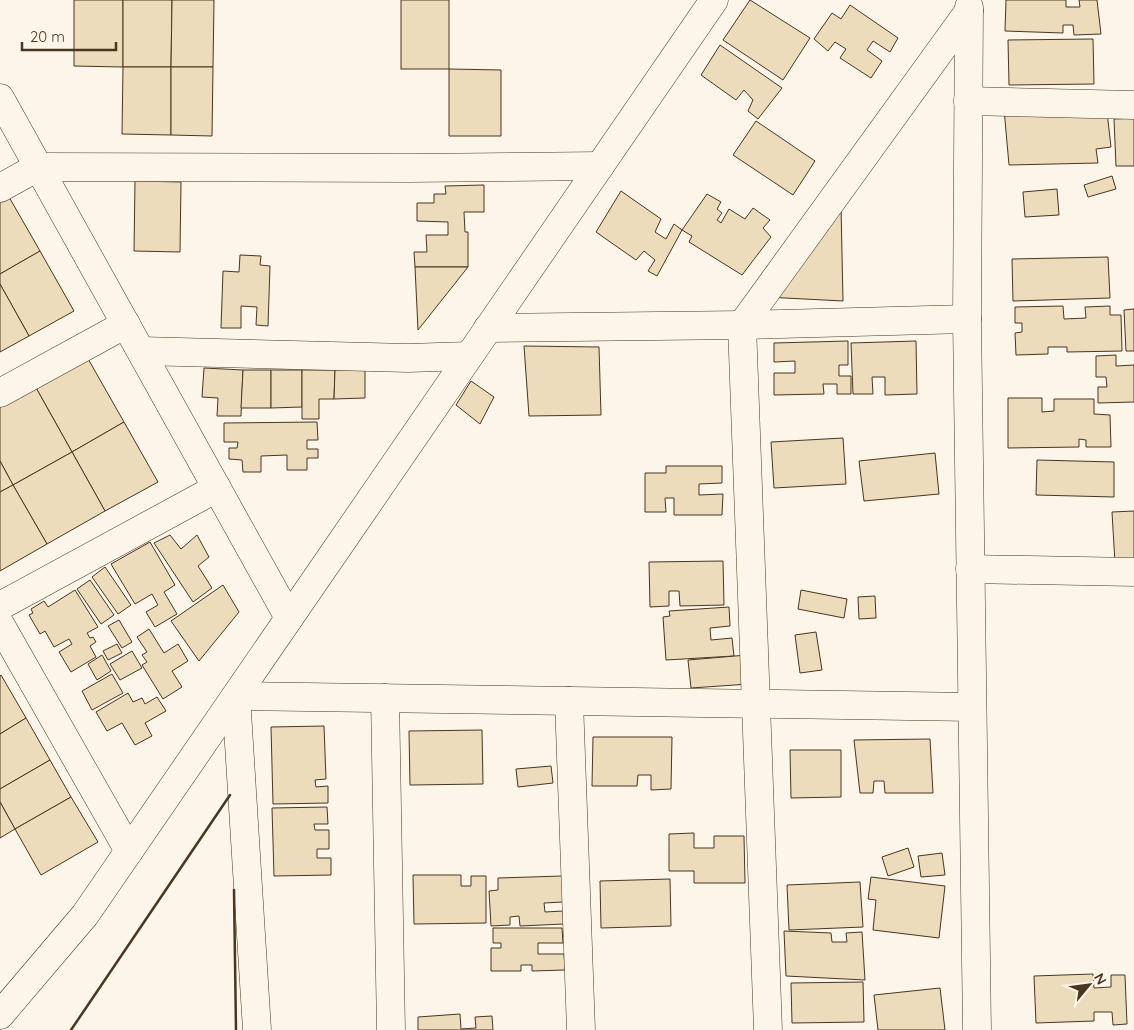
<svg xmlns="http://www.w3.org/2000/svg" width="1134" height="1030" font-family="Quicksand,sans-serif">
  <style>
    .building { fill: #ecdcbc; stroke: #4a3520 }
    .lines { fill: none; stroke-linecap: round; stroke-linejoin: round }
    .minor-casing { stroke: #4a3520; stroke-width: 29 }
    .tertiary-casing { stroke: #4a3520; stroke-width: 29 }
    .minor { stroke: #fbf6e9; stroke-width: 28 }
    .tertiary { stroke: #fbf6e9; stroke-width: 28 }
    .wall { stroke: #4a3520; stroke-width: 2.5 }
  </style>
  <rect width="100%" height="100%" fill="#fbf6e9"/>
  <g class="building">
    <path d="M74,0H123V67L74,66Z"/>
    <path d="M123,0H172L171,67H123Z"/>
    <path d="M172,0H214L213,67H171Z"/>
    <rect x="401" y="0" width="48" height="69"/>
    <path d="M750,0L810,38L783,80L723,40Z"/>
    <path d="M1006,0H1066V7H1080L1079,0H1097L1101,34L1074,35L1073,25H1063V33L1005,31Z"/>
    <path d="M850,5L898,38L890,52L873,41L867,50L882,61L871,78L840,58L846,49L835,42L828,51L814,39L832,13L841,19Z"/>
    <path d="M1093,39L1094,84L1009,85L1008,40Z"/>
    <path d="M720,45L782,88L758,119L748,111L753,100L744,90L736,100L701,75Z"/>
    <path d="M123,67H171V135L122,134Z"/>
    <path d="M171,67H213L212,136L171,135Z"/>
    <path d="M449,69L501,70V136H449Z"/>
    <path d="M1004,109L1107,112L1111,147L1096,149L1098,163L1009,165Z"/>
    <path d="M1134,118V166H1116L1114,119Z"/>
    <path d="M756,121L815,161L793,195L733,155Z"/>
    <path d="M1112,176L1116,189L1088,197L1084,185Z"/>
    <path d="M135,181L181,182L180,252L134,251Z"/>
    <path d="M484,185V212H464L465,232H468V267H415L414,252H427L426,235H448V222L417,221V203H434V194H446L445,186Z"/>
    <path d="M1057,189L1059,215L1025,217L1023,192Z"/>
    <path d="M5,190L40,251L0,274V193Z"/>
    <path d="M621,191L661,219L655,232L666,239L674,224L682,230L657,276L648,271L655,260L644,251L636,260L596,232Z"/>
    <path d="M707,194L721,202L717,209L722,213L717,220L721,223L729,209L745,219L753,208L770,220L763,228L771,237L742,275L689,242L692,236L682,230Z"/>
    <path d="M841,206L843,301L766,297Z"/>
    <path d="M40,251L74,311L29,336L0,284V274Z"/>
    <path d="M240,255L261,256L260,265L270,266L268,326L256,325L257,307L241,306V328H221L223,271L239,272Z"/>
    <path d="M1108,257L1110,298L1013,301L1012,259Z"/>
    <path d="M415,267H468L418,330Z"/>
    <path d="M0,284L29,336L0,352Z"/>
    <path d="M1063,306L1064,319L1086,318L1085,307L1110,306V315H1121L1122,351L1067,352V347H1048V354L1016,355L1015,333L1022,332V323H1015V307Z"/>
    <path d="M1134,309V351H1126L1124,310Z"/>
    <path d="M848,341V365H839V376H851V394H837V384H823L824,394L774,395V373H795V361L774,362V343Z"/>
    <path d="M916,341L917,394L885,395V377H872L873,394H853L851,343Z"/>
    <path d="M524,346L599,347L601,415L529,416Z"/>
    <path d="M1116,355V366L1134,365V402L1098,403V387H1107L1106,377H1096V356Z"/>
    <path d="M87,357L124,422L72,452L35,386Z"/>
    <path d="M204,368L243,370L241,416H217L218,398L202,397Z"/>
    <path d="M243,370H271V408H241Z"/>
    <path d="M271,370H302V407L271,408Z"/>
    <path d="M302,370H335L334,399H319V419H302Z"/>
    <path d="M335,370H365V398L334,399Z"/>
    <path d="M471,381L494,397L480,424L456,405Z"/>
    <path d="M35,386L72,452L13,485L0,461V406Z"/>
    <path d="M1008,398H1042V412L1054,411V399H1094V414L1110,415L1111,447H1086V440L1079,439V447L1008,448Z"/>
    <path d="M124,422L158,482L105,511L72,452Z"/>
    <path d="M317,422L318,440H307V449H318V458H307V470H287V455L261,456V472H243L242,460L229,459V448H237L238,442H224V423Z"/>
    <path d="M843,438L846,484L774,488L771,442Z"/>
    <path d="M72,452L105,511L47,544L13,485Z"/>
    <path d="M935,453L939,494L864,501L859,461Z"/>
    <path d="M1037,460L1114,462V497L1036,495Z"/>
    <path d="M0,461L13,485L0,492Z"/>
    <path d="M666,466H722V483L699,484V495L723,494L722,515H674V498H665L666,512H645V473H666Z"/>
    <path d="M13,485L47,544L0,571V492Z"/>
    <path d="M1134,511V562L1115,563L1112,512Z"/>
    <path d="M170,535L181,549L197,535L209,557L198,566L212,588L193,602L154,543Z"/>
    <path d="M150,542L175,585L164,592L177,614L155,627L146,612L158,605L152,594L135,604L111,564Z"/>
    <path d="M723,561L724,605L680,606L679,591H669V606L650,607L649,562Z"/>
    <path d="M105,567L131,605L118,614L92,577Z"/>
    <path d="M90,580L114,615L101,624L77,589Z"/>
    <path d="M223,585L239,612L199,661L171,621Z"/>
    <path d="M75,590L98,627L87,633L90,638L93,637L96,642L90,646L96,657L71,672L59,652L72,644L69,639L54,647L45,631L40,634L29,615L33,613L31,609L44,601L48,607Z"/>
    <path d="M801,590L847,599L844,618L798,609Z"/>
    <path d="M875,596L876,618L859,619L858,597Z"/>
    <path d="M729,607L730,626L710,628L711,640L732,638L734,656L666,660L663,617L670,616L669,611Z"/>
    <path d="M119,620L132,642L122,648L108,626Z"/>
    <path d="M149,629L164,653L178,644L188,661L172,671L182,687L163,699L142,665L147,662L142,655L147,652L137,637Z"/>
    <path d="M816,632L822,670L800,673L795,635Z"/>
    <path d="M117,644L122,653L108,660L103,651Z"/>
    <path d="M132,651L142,668L120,680L110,664Z"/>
    <path d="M102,655L111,671L97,680L88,664Z"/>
    <path d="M747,655L749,684L691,688L688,660Z"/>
    <path d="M112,674L123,693L92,710L82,691Z"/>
    <path d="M1,675L26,718L0,734V676Z"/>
    <path d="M128,693L133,702L142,698L145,704L157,697L166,711L145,723L152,736L135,745L122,723L107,731L96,712Z"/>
    <path d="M26,718L50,760L0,789V734Z"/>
    <path d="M324,726L326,779L315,780L316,787L328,786V803L273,804L271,727Z"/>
    <path d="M482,730L483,784L410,785L409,731Z"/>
    <path d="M593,737H672L671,789L651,790V775H638L637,786H592Z"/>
    <path d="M930,739L933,793H885L884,781H874L873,793H860L854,740Z"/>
    <path d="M790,750H841V797L791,798Z"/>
    <path d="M50,760L71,797L15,829L0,802V789Z"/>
    <path d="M551,766L553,783L518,787L516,769Z"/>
    <path d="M71,797L98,842L41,875L15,829Z"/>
    <path d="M0,802L15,829L0,838Z"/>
    <path d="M327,807L328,824H314L315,830H329V849H317V858H331V875L274,876L272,808Z"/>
    <path d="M694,833V848H714V836H744L745,883H694V871H669V834Z"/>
    <path d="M908,848L914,867L888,876L882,857Z"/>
    <path d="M942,853L945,875L921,877L918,856Z"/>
    <path d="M413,875H461V886H471V876H486V923L414,924Z"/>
    <path d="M562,876L563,902L544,903L545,912L563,911L564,924L520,926L519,916L510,917V925L491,926L489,891L498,890V878Z"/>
    <path d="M871,877L945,886L939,938L873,930L876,900L868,899Z"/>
    <path d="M670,879L671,926L601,928L600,881Z"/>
    <path d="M860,882L863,927L789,930L787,885Z"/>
    <path d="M493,928H562L563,943H538V954H564L565,970L532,971V965H521V971H491V948H501V943H493Z"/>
    <path d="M784,931L831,933L832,942H847L846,933L862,932L865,980L786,976Z"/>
    <path d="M1093,974L1094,988L1111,987V975H1125L1127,1024L1113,1025L1112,1012H1094V1021L1036,1023L1034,976Z"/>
    <path d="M863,982L864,1022L792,1023L791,983Z"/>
    <path d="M940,988L945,1030H878L874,995Z"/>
    <path d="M460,1014L461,1029L476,1028L475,1017L492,1016L493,1030H418V1017Z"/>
  </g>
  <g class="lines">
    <g class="minor-casing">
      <g id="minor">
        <path d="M969,7L967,319L977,1030"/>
        <path d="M0,98L289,618"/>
        <path d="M968,101L1134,105"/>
        <path d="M0,188L38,167L409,168L600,166"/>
        <path d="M488,328L742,325L967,319"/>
        <path d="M141,351L408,358L469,356"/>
        <path d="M0,393L126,324"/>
        <path d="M970,569L1134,572"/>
        <path d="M0,606L217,488"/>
        <path d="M0,624L129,851"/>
        <path d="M385,698L391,1030"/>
        <path d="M569,701L581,1030"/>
        <path d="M257,1030L236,696L972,707"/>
        <path d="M768,1030L742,325L969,11"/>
      </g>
    </g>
    <g class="tertiary-casing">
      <path id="tertiary" d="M0,1015L85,915L714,0"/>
    </g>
    <use href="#minor" class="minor"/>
    <use href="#tertiary" class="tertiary"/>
    <g class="wall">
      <path d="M234,890L236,1030"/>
      <path d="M71,1030L230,795"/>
    </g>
  </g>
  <g transform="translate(1089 985) rotate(61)" stroke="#fbf6e9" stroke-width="4" paint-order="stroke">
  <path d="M0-4L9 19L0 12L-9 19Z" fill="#4a3520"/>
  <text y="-8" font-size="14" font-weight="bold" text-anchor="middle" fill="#4a3520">N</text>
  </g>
  <path d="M22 42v8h94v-8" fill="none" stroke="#4a3520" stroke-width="2.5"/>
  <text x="30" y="42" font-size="15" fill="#4a3520" stroke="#fbf6e9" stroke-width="4" paint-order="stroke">20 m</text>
</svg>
